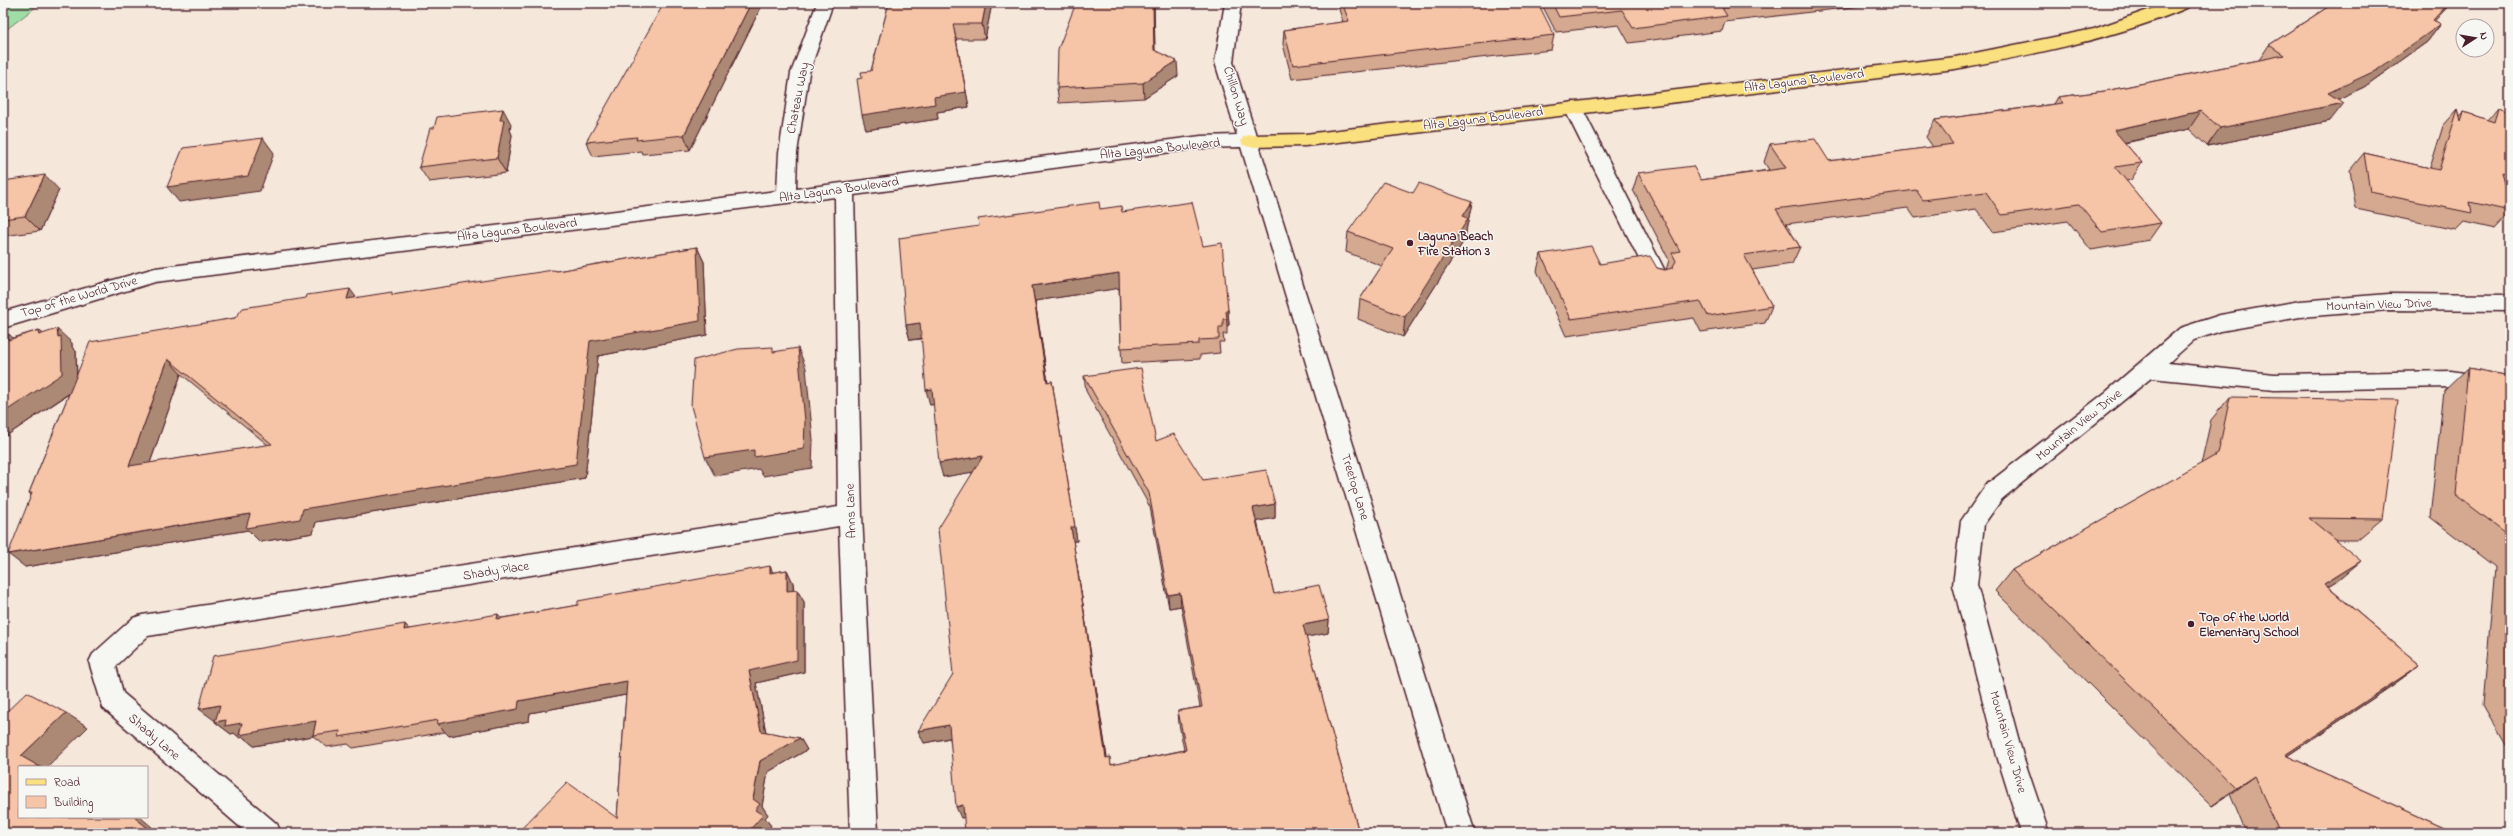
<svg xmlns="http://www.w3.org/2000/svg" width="2513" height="836" font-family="'Indie Flower',sans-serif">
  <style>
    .green { fill: #9edda6; stroke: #747e68 }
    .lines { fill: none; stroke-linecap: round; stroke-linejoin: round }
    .minor-casing { stroke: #4a1f2b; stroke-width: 3 }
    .major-casing { stroke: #4a1f2b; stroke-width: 3 }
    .minor { fill: #f6f6f2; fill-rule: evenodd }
    .major { fill: #fbe080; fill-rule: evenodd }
    .wall { fill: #d4a98f; stroke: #4a1f2b; fill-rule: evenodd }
    .shaded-wall { fill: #ac8974; stroke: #4a1f2b }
    .building { fill: #f6c4a6; stroke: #4a1f2b; fill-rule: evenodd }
    .poi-dot { fill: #4a1f2b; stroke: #f6f6f2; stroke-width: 1.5 }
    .labels { text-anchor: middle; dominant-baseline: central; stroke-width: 3; stroke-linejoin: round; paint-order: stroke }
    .street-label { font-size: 13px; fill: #4a1f2b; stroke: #f6f6f2 }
    .poi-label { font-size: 13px; font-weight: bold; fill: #4a1f2b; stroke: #f6f6f2; text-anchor: start }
  </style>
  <rect width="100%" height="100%" fill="#f6e7db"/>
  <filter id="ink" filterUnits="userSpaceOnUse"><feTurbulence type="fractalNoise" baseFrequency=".025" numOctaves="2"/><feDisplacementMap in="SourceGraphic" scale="8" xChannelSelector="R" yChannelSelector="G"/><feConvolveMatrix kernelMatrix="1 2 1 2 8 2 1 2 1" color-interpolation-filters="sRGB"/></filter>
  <g filter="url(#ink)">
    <path class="green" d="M3,3H41L3,32Z"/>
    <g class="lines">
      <g class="minor-casing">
        <g id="minor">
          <path d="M817,3H833L809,73L797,153L796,189L1201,136L1237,135L1215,62L1225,3H1241L1233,62L1475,833H1447L1241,147L1201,148L854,195L862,515L878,833H850L839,526L148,636L116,666L123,693L277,824L281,833H247L103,708L89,662L93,654L133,618L142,615L838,507L835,197L155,282L3,328V312L155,268L777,191L779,153L791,73Z"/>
          <path d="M1573,102L1579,104L1582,108L1669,279L1666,284L1659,286L1652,284L1649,279L1564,108L1567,104Z"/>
          <path d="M2389,294L2510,295V311L2389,310L2300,317L2221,331L2194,340L2168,363L2274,374L2451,371L2510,380V396L2451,387L2274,390L2151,378L2002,499L1984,524L1977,585L2023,756L2049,833H2021L1997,756L1953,585L1961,521L1986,485L2106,392L2180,328L2220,315L2300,301Z"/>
        </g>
      </g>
      <g class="major-casing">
        <path id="major" d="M2168,3H2191L2189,7C2114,39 2035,54 1955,69L1305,146L1250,147L1243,145L1241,141L1243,137L1250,135L1305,134L1955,57L2094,29Z"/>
      </g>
      <use href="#minor" class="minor"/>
      <use href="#major" class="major"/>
    </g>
    <g class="wall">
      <path d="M889,3H992L985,39H956L969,107L937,112L938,119L866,130L871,71Z"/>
      <path d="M1154,3L1155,50L1178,76L1144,98L1059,103L1057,88Z"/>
      <path d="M1337,3H1455L1457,8L1554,35L1551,50L1292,79L1283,44L1284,30L1343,22Z"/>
      <path d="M1541,3H1888L1725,22L1722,31L1629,43L1619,25L1556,32Z"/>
      <path d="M2334,3H2451L2434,21L2441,24L2427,42L2364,87L2338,99L2330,121L2207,146L2189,129L2125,143L2142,163L2131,180L2126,181L2161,223L2149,240L2091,250L2068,221L1993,232L1976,209L1915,218L1908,208L1786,224L1800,247L1792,264L1752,270L1772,306L1765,323L1701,332L1694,318L1566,336L1537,271L1541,254L1600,264L1657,268L1666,270L1669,260L1633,190L1638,173L1701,180L1769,170L1764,162L1770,144L1829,161L1933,147L1926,137L1935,120L2054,104L2058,97L2105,91L2259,60L2269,45Z"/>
      <path d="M761,7L690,150L642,154L641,151L593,156L586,142Z"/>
      <path d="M2498,107L2510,111V198H2508L2510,204V213L2495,229L2464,222L2456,230L2356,209L2350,170L2364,153L2430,168L2443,126L2458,109L2460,116L2464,112L2487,120Z"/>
      <path d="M511,124L510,130L512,135L506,173L429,182L419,167Z"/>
      <path d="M3,181L59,190L40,231L3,236Z"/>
      <path d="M1413,193L1472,202L1468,222L1467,225L1465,239L1403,337L1358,319L1360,299L1382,266L1346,252L1348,232Z"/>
      <path d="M1100,209L1122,212L1203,246L1228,310L1229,325L1227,326V334H1223L1224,342H1219L1220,353L1200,355V359L1122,363L1121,348L1119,288L1035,301L1048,382L1052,381L1054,396L1077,541H1073L1107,758L1112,765L1184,750L1179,724L1178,711L1200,707L1181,606L1169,608L1150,507L1086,391L1084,376L1156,441L1203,480L1275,504V518L1257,521L1274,594L1329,620L1328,633L1306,637L1359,833L964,817L961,818L950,738L924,743L953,674L972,472L943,477L934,404L930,405L922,339L910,340L906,325Z"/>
      <path d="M697,247L704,262L707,335L598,356L585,478L316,522L313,533L260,542L248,530L25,567L31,495L29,493L69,394L3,438L9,334L13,338L39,330L43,334L72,343V347L76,351L77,374L223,320L235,318L356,298L394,295L557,271ZM181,374L268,445L150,463Z"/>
      <path d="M2468,368L2510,376V752L2483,705L2495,567L2430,517L2444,391Z"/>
      <path d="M2230,397L2382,519L2357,540H2336V582L2328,587L2420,665L2393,685L2287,756L2455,833H2246L2230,794L2212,806L1995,591L2012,570L2201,464L2211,420Z"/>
      <path d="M787,570L793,583L794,590H797L804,602V672L756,683L766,732L800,738L807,750L768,772L762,806L768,815L765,818L771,826L617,818L626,695L530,713L529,721L449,736L445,732L353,748L348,744L327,747L313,736L254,746L243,737L240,738L234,733L231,734L215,722L216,720H214L410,629L502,618Z"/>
    </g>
    <g class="shaded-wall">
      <path d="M751,3H760L761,7L690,150L684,135Z"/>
      <path d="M986,3H992L985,39L982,24Z"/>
      <path d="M1153,3H1154L1155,65L1154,50Z"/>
      <path d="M2449,3H2451L2419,38L2433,20Z"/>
      <path d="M953,24L969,107L937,112L938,119L866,130L862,115L934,97Z"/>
      <path d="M2441,24L2427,42L2364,87L2319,108L2344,103L2330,121L2207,146L2220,128L2328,93Z"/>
      <path d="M1177,61L1178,76L1144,98L1143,83Z"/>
      <path d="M503,109L511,124L510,130L512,135L506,173L497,158L500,120Z"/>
      <path d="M2201,111L2189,129L2103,147L2114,130Z"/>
      <path d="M263,138L274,153L260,191L179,202L167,187Z"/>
      <path d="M45,175L59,190L40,231L25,216Z"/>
      <path d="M1472,202L1468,222L1467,225L1465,239L1403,337L1405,317L1463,216Z"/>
      <path d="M697,247L704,262L707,335L598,356L585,478L316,522L313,533L260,542L248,530L25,567L8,554L250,514L303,509L590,341Z"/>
      <path d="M1119,273L1121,288L1035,301L1050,396L1032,286Z"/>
      <path d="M350,289L361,304L347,299Z"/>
      <path d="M1228,310L1229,325L1227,326L1226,311Z"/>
      <path d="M920,323L925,338L910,340L906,325Z"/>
      <path d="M57,329L72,343V347L76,351L77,388L3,438V413L58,337Z"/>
      <path d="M39,330L54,344L39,335Z"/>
      <path d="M9,334L24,349L8,340Z"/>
      <path d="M798,348L806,368L813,440L812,468L763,476L759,469L715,476L705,457Z"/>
      <path d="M168,359L181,374L144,480L129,466Z"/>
      <path d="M1052,381L1077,541H1073L1109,770L1106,758L1071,527Z"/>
      <path d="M932,389L937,404L930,405L926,390Z"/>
      <path d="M983,456L986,470L943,477L939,463Z"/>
      <path d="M1275,504V518L1253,522V508Z"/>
      <path d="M2361,561L2336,582L2300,604L2324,584Z"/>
      <path d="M770,566L776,579L770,573Z"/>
      <path d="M787,570L793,583L794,604L787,591Z"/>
      <path d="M797,590L804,602V672L756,683L768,743L761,731L749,671Z"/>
      <path d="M1180,593L1181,606L1169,608L1168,595Z"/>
      <path d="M498,614L509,627L497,619Z"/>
      <path d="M1329,620L1328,633L1302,638L1303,625Z"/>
      <path d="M405,624L417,637L404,630Z"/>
      <path d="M2420,665L2393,685L2260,774L2285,755Z"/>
      <path d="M627,681L636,693L530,713L529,721L449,736L437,724L519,701Z"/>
      <path d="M220,705L235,717L214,720L199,709Z"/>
      <path d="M66,713L88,727L47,767H38L21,756Z"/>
      <path d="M226,720L242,723L316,721L313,736L254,746L243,737L240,738L234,733L231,734L215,722Z"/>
      <path d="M949,725L954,737L924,743L918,731Z"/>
      <path d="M800,738L807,750L768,772L762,806L768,815L765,818L771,826L765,833H747L755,810L753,799L760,761Z"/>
      <path d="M2254,776L2230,794L2212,806L2236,788Z"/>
      <path d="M963,805L968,817L961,818L956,807Z"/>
      <path d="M134,817H140L159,833H154Z"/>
    </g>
    <g class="building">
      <path d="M664,3H751L684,135L636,140L637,137L586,142Z"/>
      <path d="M889,3H986L982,24H953L966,92L934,97L935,104L862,115L857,79L862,78L861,72L871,71Z"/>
      <path d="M1076,3H1153L1154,50L1177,61L1143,83L1057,88L1058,49Z"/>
      <path d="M1342,3H1455L1457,8L1502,3H1538L1554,35L1293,65L1284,30L1349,21Z"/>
      <path d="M1552,3H1766L1722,8L1727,16L1633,28L1622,10L1559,17Z"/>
      <path d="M2334,3H2449L2433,20L2441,24L2377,70L2328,93L2344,103L2220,128L2201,111L2114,130L2142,163L2115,167L2161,223L2102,232L2079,204L2002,215L1986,192L1923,200L1916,190L1776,209L1800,247L1744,255L1772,306L1708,316L1700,301L1571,319L1541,254L1591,246L1600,264L1650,256L1657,268L1665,270L1672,268L1676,261L1672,253L1680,251L1638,173L1693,166L1701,180L1786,168L1770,144L1815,139L1829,161L1953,144L1935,120L2063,103L2058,97L2105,91L2284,55L2269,45Z"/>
      <path d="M2498,107L2510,111V175L2502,172L2510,204V211L2470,202L2472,213L2370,192L2364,153L2439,170L2458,109L2461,121L2464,112L2494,122Z"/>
      <path d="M503,109L500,120H504L497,158L419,167L430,128H434L437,117Z"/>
      <path d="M263,138L248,176L167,187L183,148Z"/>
      <path d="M45,175L25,216L3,219V181Z"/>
      <path d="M1383,182L1413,193L1419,183L1472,202L1463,216L1468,219L1405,317L1360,299L1393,249L1348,232Z"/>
      <path d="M1099,202L1100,209L1121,206L1122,212L1192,202L1203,246L1222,243L1228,310L1226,311L1227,319H1223V327H1219V339L1199,340V344L1121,348L1119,273L1032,286L1047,382L1052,381L1075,527H1071L1106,758L1110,757L1111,765L1186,750L1178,711L1202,707L1180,593L1168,595L1149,493L1084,376L1141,368L1156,441L1174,434L1203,480L1266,470L1275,504L1253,508L1274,594L1319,585L1329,620L1303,625L1359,833H965L963,805L956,807L949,725L918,731L953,674L938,529L983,456L939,463L932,389L926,390L920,323L906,325L899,238L979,226L978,219Z"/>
      <path d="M697,247L700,321L590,341L576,464L303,509L300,519L246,528L250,514L8,554L32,493H29L90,342L223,320L235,318L243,308L306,298L307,295L350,289L347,299L392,292V295L553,270L557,271ZM168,359L272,444L129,466Z"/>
      <path d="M57,329L58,337L61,336L62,374L3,413V337L9,334L8,340L39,330V335Z"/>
      <path d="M773,347V352L798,348L805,421L804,449L754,457V450L705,457L691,406L694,360L738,349Z"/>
      <path d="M2468,368L2510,376V536L2456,495Z"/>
      <path d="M2230,397L2398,400L2382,519L2309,518L2361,561L2324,584L2420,665L2285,755L2455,833H2280L2254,776L2236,788L2012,570L2218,454Z"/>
      <path d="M770,566V573L787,570V591L797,590V660L749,671L761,731L800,738L760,761L753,799L760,804L755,810L763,815L747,833H517L567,782L617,818L627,681L519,701L518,709L437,724L438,720L339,737L340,731L313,735L316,721L239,735L242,723L225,726L226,720L215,722L220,705L199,709L213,656L405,624L404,630L498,614L497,619L578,605V601Z"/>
      <path d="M27,692L66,713L21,756L40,767H19V817H134L154,833H3V715Z"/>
    </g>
  </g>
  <g class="poi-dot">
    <circle cx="1410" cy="243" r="4"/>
    <circle cx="2191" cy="624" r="4"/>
  </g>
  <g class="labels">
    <g class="street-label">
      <text transform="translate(1804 81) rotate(-7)">Alta Laguna Boulevard</text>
      <text transform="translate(1236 96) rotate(73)">Chillon Way</text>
      <text transform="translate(798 98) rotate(-79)">Chateau Way</text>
      <text transform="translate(1483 119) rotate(-7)">Alta Laguna Boulevard</text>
      <text transform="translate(1160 149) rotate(-6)">Alta Laguna Boulevard</text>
      <text transform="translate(839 190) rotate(-8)">Alta Laguna Boulevard</text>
      <text transform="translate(517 230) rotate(-7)">Alta Laguna Boulevard</text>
      <text transform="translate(79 297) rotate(-16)">Top of the World Drive</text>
      <text transform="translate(2379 305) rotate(-2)">Mountain View Drive</text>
      <text transform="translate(2079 425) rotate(-39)">Mountain View Drive</text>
      <text transform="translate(1355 487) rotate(73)">Treetop Lane</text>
      <text transform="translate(851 511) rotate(-92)">Anns Lane</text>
      <text transform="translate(496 571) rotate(-9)">Shady Place</text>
      <text transform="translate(154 737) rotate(41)">Shady Lane</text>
      <text transform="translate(2008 742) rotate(74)">Mountain View Drive</text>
    </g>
    <g class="poi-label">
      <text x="1418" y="236">Laguna Beach<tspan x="1418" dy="15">Fire Station 3</tspan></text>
      <text x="2199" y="617">Top of the World<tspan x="2199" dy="15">Elementary School</tspan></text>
    </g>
  </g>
  <rect width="2513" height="836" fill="none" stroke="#f6f6f2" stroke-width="16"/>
  <rect x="8" y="8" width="2497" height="820" fill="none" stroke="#4a1f2b" stroke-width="1.5" filter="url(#ink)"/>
  <rect x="18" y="766" width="130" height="52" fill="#f6f6f2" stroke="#b1a0a2"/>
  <rect x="26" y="779" width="20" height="6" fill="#fbe080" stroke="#b1a0a2"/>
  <text x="54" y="786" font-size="12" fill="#4a1f2b">Road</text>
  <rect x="26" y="796" width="20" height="12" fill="#f6c4a6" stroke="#b1a0a2"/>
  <text x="54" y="806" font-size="12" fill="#4a1f2b">Building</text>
  <g transform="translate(2475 38) rotate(78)"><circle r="19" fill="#f6f6f2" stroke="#b1a0a2"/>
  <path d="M0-3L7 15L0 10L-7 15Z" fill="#4a1f2b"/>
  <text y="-6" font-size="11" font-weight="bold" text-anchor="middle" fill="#4a1f2b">N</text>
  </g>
</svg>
